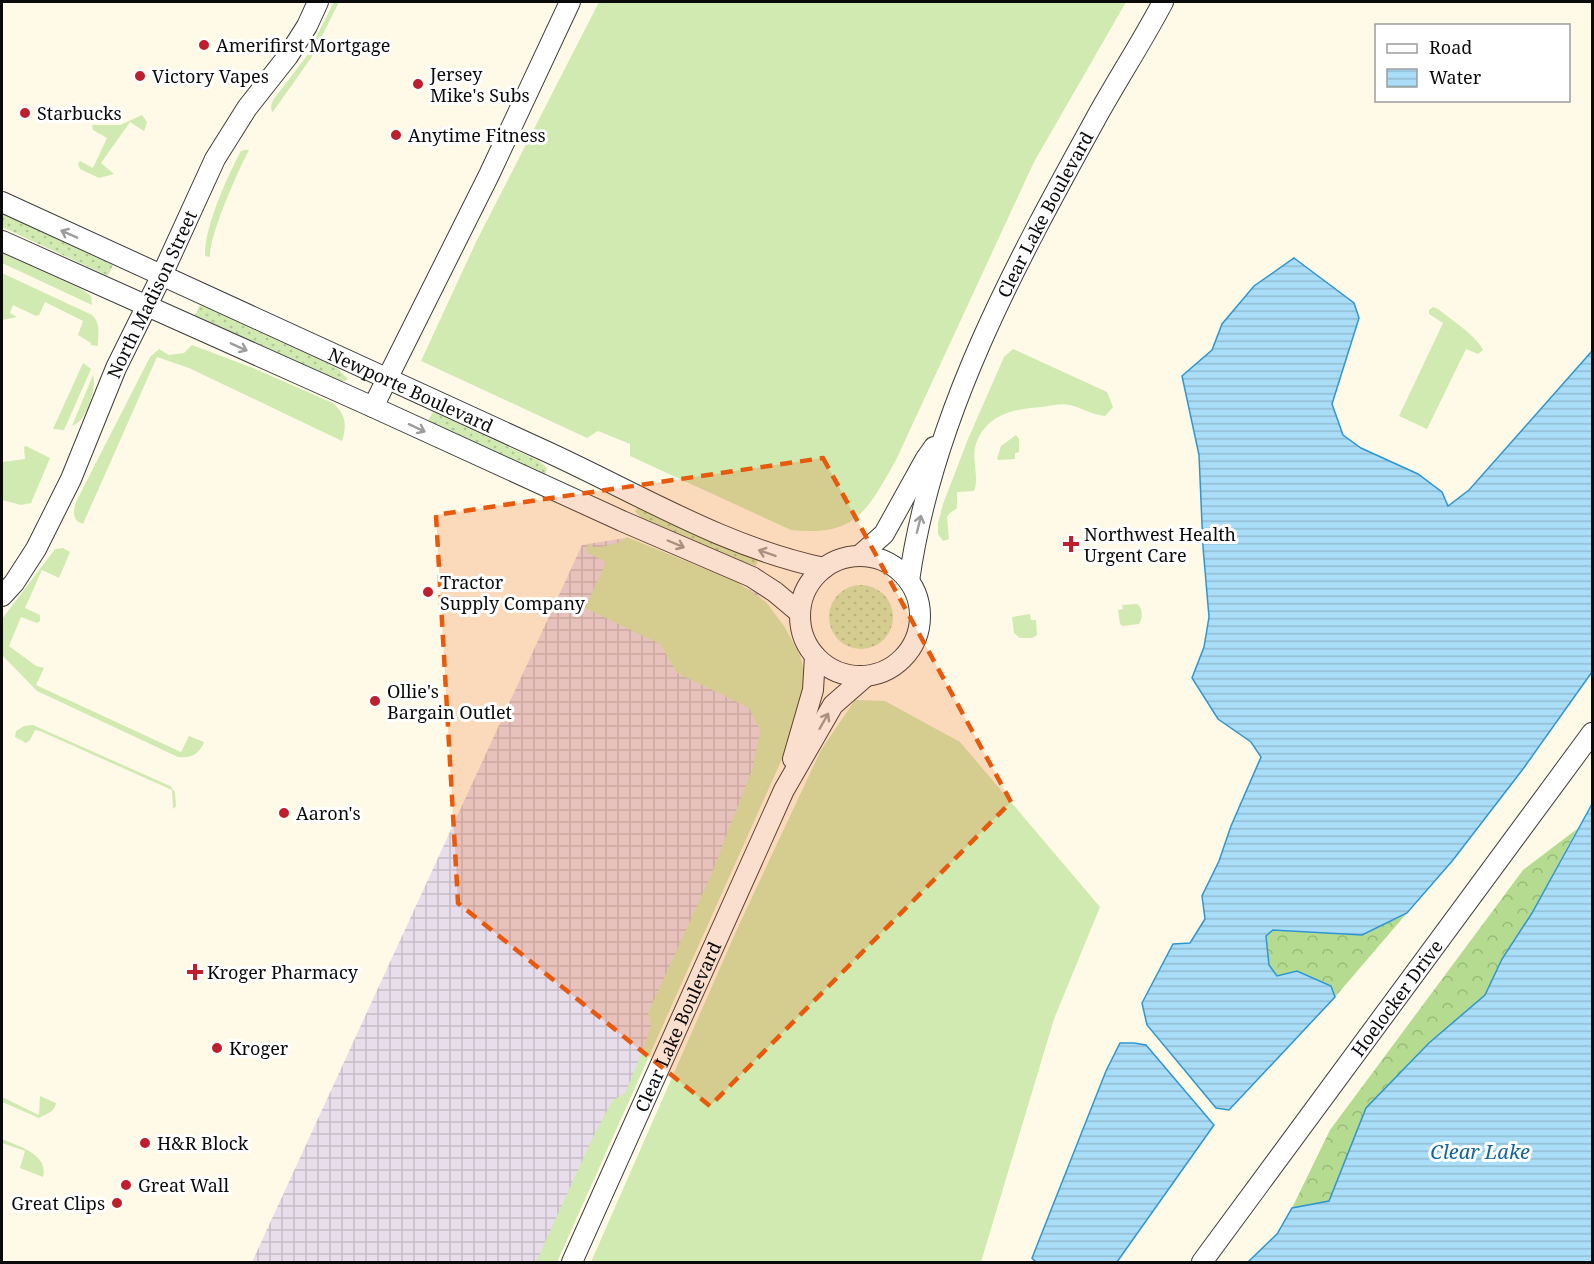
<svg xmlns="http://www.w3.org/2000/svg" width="1594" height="1264" font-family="'Noto Serif',serif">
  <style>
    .industrial { fill: url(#industrial-grid) }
    .grass { fill: #d0eab1 }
    .forest { fill: url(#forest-crowns) }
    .garden { fill: url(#garden-dots) }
    .water { fill: url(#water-rules); stroke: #2f96d1; stroke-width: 1.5 }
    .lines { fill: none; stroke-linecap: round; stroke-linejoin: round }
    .minor-casing { stroke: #3d3d3d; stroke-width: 22 }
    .minor { stroke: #fff; stroke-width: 20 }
    .oneway { stroke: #9d9d9d }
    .marked { fill: #e8590c; fill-opacity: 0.2; stroke: #e8590c; stroke-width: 4.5; stroke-dasharray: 12 8; stroke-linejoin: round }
    .poi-dot { fill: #bd1f2c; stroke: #fff; stroke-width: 2 }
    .labels { text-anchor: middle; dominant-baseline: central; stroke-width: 6; stroke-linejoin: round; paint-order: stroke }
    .poi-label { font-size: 18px; fill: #0a0a0a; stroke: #fff; text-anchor: start }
    .street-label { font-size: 18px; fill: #0a0a0a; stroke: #fff }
    .water-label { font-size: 20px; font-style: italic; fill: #11659e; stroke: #fff }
  </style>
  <defs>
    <pattern id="industrial-grid" width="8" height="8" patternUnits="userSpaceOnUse" patternTransform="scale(1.5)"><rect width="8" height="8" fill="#e8ddea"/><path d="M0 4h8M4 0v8" fill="none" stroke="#c6bcc7"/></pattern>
    <pattern id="forest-crowns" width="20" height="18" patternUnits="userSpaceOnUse" patternTransform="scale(1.5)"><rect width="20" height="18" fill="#b4db8f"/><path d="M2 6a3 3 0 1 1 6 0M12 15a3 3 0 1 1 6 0" fill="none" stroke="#99bb7a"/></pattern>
    <pattern id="garden-dots" width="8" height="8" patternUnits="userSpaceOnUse" patternTransform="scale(1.5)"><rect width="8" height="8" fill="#d0eab1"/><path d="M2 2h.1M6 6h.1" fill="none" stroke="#b1c797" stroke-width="1.8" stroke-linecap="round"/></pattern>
    <pattern id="water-rules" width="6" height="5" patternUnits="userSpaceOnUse" patternTransform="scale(1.5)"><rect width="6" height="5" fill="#aaddf8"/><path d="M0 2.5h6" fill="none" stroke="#91bcd3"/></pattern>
  </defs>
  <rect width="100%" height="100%" fill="#fffae7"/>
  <path class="industrial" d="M625,538L757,593L792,642L804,690L557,1262H252L582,545Z"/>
  <g class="grass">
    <path d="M334,2H339L311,58L272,113L271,106L273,100L306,57Z"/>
    <path d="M599,2H1126L1034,162L896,460C867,511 856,537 791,530L630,456V444L598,431L587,438L421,361L476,242Z"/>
    <path d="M142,115L147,122L144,131L130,122L101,163L114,174L99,178L80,169L78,164L80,161L93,168L107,138L93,130L92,125H120Z"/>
    <path d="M245,150H249C238,171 209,235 210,257L205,256C204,228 227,177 241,151Z"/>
    <path d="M2,253L81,289L91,296L92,305L2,263Z"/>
    <path d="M2,273L92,315C101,323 98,336 98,346L91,345V343L78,335L83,321L45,302L39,315L36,316L13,305L10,313L17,317L2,320Z"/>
    <path d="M1433,307L1438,309C1449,318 1478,337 1483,350L1478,354L1466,349L1427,429L1399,416L1443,323L1429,314V310Z"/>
    <path d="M192,345L253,368L333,403C346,415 347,425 342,441L189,368L157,357L83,524C72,521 73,511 76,502L150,357L159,349L169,355L184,353Z"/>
    <path d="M1013,349L1107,392L1113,407L1105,416C1092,415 1082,408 1070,405C1061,403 1051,406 1042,407C1016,409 989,413 977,441C970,457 980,476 974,491L957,492V508L949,514L947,517L949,539L943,541L938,534V523L943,504L968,439L1004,357Z"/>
    <path d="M83,363L91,369L64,430L53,429Z"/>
    <path d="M93,375C97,388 86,422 72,426Z"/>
    <path d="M1016,435L1019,439V452L1015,453V459L999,460L997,459L1001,446Z"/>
    <path d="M26,446L50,458L31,503L21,505L2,500V462L25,459L24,447Z"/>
    <path d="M627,537L737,582L766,602L784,626L800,655L804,671L803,703L786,750L557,1262H536L592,1139L612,1101L625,1093L645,1045L651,1025L648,1013L711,875L753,767L760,730L749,708L677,673L660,644L585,608L606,562L586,552L588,543L596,548L618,543Z"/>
    <path d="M63,548L70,552L59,578L42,570L25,608L40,615V621L37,623L21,617L9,646L36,666L44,668L36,685L181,752L189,736L204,742C199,755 191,758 178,757L37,691L2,655V619L55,549Z"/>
    <path d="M1137,604C1143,608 1143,618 1139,624L1123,626L1120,624L1118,610L1123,609L1122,605Z"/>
    <path d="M1030,614L1031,620H1036L1037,635L1032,638H1020L1014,633L1012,617Z"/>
    <path d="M855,700L885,701L960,742L1100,907L1054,1019L981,1262H591L738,927L821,750Z"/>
    <path d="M33,725L170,786L175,792L176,806L173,809L172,790L40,731L35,730L30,740L26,743L15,737L16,731L24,726Z"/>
    <path d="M40,1096L56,1103C55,1112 46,1114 39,1118L2,1102V1097L39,1115Z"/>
    <path d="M2,1139C18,1146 49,1154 43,1177L20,1168L25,1151L2,1143Z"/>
  </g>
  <g class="forest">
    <path d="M1577,829L1532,913L1502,959L1485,995L1429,1043L1366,1108L1329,1201L1292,1208L1330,1130L1523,870Z"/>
    <path d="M1407,913L1335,997L1331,986L1277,976L1269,965L1265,937L1273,930L1362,935Z"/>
  </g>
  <g class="garden">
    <path d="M2,214L113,265L108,276L2,227Z"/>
    <path d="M200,305L337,368L348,379L341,382L195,315Z"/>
    <path d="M433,412L539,461L547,468L546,474L543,475L428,421Z"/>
    <path d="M638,507H641L758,560L756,566C730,558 649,531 635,511Z"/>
    <circle cx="861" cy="617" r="32"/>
  </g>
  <g class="water">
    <path d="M1294,258L1354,303L1359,318L1332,404L1343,435L1361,448L1418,474L1442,492L1448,506L1469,490L1592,351V672L1523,769L1453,860L1407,913L1362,935L1273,930L1266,936L1269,965L1277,976L1297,971L1331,986L1335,997L1229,1110L1216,1108L1147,1025L1142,1003L1173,944L1190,943L1205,919L1202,896L1219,861L1231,826L1261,757L1251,742L1218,719L1192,678L1204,647L1209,617L1203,547L1199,455L1182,376L1212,350L1222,324L1254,286Z"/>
    <path d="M1592,804V1262H1248L1277,1234L1292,1208L1329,1201L1366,1108L1429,1043L1485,995L1502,959L1532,913Z"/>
    <path d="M1120,1043H1134L1146,1045L1214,1125L1117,1262H1036L1032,1258L1106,1071Z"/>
  </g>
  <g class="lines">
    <g class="minor-casing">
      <g id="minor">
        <path id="s1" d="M2,202C181,285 361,367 541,449C634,491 723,547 824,568"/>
        <path d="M2,241L373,407L622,521L752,577L775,592L800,613"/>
        <path d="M373,407L489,175L570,2"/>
        <circle cx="860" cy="616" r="60"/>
        <path d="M859,556L884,534L925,460L934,447"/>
        <path id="s2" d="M909,581C932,416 1015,265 1095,120C1117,80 1142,42 1163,2"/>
        <path id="s3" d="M2,596L14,583L36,549L71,479L116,368L161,277L215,159L247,108L288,56L307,26L318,2"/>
        <path d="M793,759L813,690L815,656"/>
        <path id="s4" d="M572,1262L784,790L833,705L865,677"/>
        <path id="s5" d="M1202,1262L1592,733"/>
      </g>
    </g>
    <use href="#minor" class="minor"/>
  </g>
  <defs><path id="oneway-shaft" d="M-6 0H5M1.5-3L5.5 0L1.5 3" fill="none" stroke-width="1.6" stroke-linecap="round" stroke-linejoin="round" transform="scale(1.5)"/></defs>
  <g class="oneway">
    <use href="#oneway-shaft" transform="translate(69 234) rotate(-156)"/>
    <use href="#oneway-shaft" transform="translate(239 347) rotate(24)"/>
    <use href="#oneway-shaft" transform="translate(417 428) rotate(25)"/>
    <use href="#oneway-shaft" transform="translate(919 524) rotate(-76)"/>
    <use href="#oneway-shaft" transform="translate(676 544) rotate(23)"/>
    <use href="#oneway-shaft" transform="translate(767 553) rotate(-161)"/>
    <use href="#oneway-shaft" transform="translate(824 721) rotate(-60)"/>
  </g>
  <path class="marked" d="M823,458L1011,802L710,1106L458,903L436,515Z"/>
  <g class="poi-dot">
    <circle cx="204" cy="45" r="6"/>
    <circle cx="140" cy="76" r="6"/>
    <circle cx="418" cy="84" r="6"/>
    <circle cx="25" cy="113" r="6"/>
    <circle cx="396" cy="135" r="6"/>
    <path d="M1068 535h6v6h6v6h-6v6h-6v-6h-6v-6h6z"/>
    <circle cx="428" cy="592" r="6"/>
    <circle cx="375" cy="701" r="6"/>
    <circle cx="284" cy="813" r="6"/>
    <path d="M192 963h6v6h6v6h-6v6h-6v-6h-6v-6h6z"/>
    <circle cx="217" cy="1048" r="6"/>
    <circle cx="145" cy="1143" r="6"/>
    <circle cx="126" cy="1185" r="6"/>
    <circle cx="117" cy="1203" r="6"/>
  </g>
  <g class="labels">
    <g class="poi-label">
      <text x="216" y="45">Amerifirst Mortgage</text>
      <text x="430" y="74">Jersey<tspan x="430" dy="21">Mike's Subs</tspan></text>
      <text x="152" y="76">Victory Vapes</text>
      <text x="37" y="113">Starbucks</text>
      <text x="408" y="135">Anytime Fitness</text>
      <text x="1084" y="534">Northwest Health<tspan x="1084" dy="21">Urgent Care</tspan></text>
      <text x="440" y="582">Tractor<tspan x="440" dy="21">Supply Company</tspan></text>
      <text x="387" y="691">Ollie's<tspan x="387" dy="21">Bargain Outlet</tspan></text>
      <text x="296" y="813">Aaron's</text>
      <text x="207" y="972">Kroger Pharmacy</text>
      <text x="229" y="1048">Kroger</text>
      <text x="157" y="1143">H&amp;R Block</text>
      <text x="138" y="1185">Great Wall</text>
      <text x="105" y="1203" text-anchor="end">Great Clips</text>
    </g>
    <g class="street-label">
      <text stroke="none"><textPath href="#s2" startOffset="393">Clear Lake Boulevard</textPath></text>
      <text stroke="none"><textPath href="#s3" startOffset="338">North Madison Street</textPath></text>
      <text stroke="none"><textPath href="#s1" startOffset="450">Newporte Boulevard</textPath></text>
      <text stroke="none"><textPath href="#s5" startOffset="328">Hoelocker Drive</textPath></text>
      <text stroke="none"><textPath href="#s4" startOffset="258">Clear Lake Boulevard</textPath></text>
    </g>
    <g class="water-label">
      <text x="1480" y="1151">Clear Lake</text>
    </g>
  </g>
  <rect width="1594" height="1264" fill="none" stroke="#0a0a0a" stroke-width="6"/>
  <rect x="1375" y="24" width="195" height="78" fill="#ffffff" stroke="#9d9d9d" stroke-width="1.5"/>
  <rect x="1387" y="44" width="30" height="9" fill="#ffffff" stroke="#9d9d9d" stroke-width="1.5"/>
  <text x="1429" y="54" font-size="18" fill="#0a0a0a">Road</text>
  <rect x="1387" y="69" width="30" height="18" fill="url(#water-rules)" stroke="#9d9d9d" stroke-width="1.5"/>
  <text x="1429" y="84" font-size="18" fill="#0a0a0a">Water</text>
</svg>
